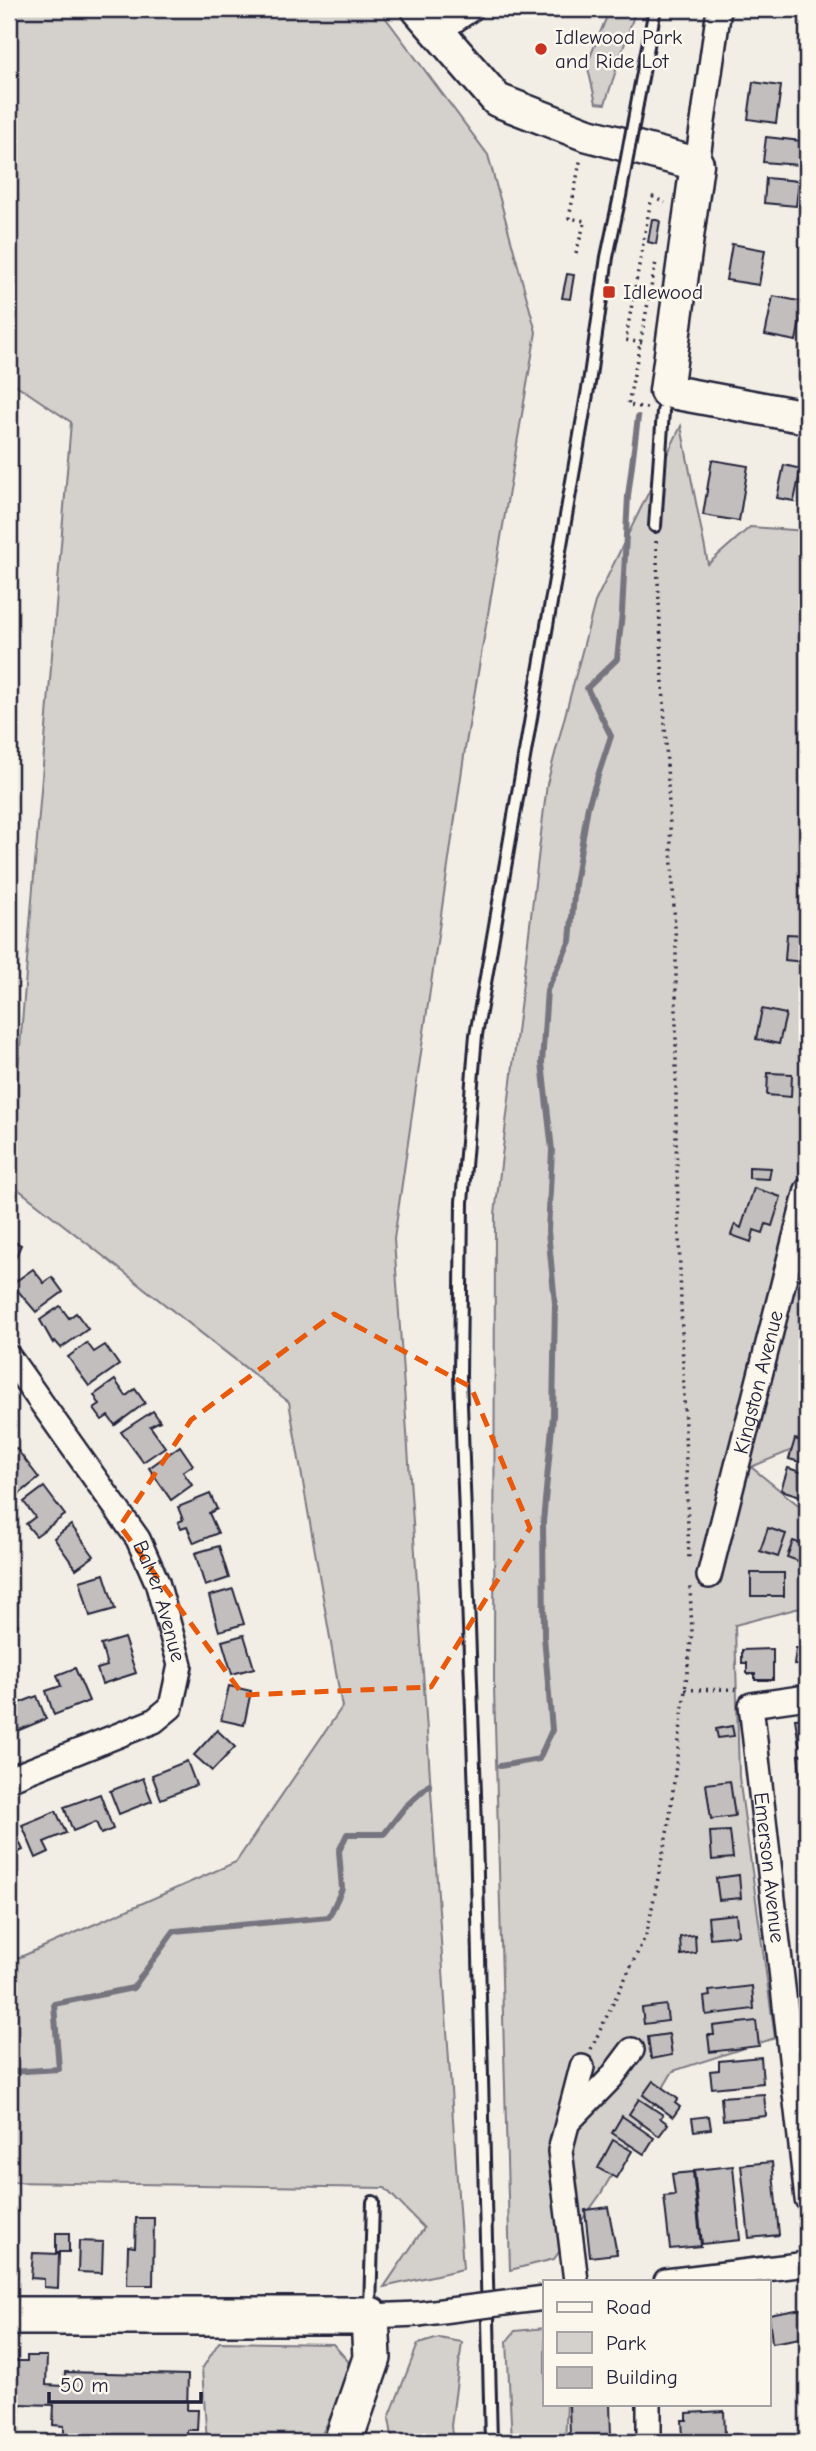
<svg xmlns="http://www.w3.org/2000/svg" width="816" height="2451" font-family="'Comic Neue',sans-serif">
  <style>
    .green { fill: #d4d1cc; stroke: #7b7a84; stroke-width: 2 }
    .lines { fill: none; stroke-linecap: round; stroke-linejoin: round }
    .stream { stroke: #76747f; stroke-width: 6 }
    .building { fill: #c2bebe; stroke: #22223b; stroke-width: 2 }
    .lane-casing { stroke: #22223b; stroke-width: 16 }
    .street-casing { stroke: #22223b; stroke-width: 28 }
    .secondary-casing { stroke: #22223b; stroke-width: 37 }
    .primary-casing { stroke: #22223b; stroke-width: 42 }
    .path { stroke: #22223b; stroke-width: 3.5; stroke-dasharray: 2 5; stroke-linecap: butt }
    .lane { stroke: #fbf7ec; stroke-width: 10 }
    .street { stroke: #fbf7ec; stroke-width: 23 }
    .secondary { stroke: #fbf7ec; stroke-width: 32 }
    .primary { stroke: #fbf7ec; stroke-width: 37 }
    .lane-bridge-casing { stroke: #22223b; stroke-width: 16; stroke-linecap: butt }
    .street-bridge-casing { stroke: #22223b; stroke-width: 28; stroke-linecap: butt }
    .lane-bridge { stroke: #fbf7ec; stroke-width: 10 }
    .street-bridge { stroke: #fbf7ec; stroke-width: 23 }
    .marked { fill: none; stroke: #e8590c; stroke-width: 5; stroke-dasharray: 14 9; stroke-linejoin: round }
    .poi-dot { fill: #c8321e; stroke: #fbf7ec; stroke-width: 2.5 }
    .labels { text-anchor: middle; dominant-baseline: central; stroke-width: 5; stroke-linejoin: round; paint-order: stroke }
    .poi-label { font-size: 21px; fill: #22223b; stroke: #fbf7ec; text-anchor: start }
    .street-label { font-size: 21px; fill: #22223b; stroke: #fbf7ec }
  </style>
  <rect width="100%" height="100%" fill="#f2eee5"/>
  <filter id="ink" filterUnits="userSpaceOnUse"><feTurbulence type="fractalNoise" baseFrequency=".0143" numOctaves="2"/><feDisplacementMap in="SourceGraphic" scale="14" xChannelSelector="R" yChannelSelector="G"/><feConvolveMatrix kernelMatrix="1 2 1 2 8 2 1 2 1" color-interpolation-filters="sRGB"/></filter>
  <g filter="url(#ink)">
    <g class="green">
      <path d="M9,9H379L488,155L536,332L465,749L394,1239L463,2269L384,2287L424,2228L385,2188L9,2182V1962L236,1862L342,1707L289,1402L9,1182L71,422L9,380Z"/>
      <path d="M610,9H636L605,104L596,103L587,64Z"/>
      <path d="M681,426L708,564L750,527L807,531V1444L751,1467L807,1512V1606L735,1625L739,1777L775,2038L673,2071L600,2195L554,2259L510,2270L494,1687L495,1214L547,784L595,602Z"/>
      <path d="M545,2328V2404H567L565,2442H512L507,2341L515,2331Z"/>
      <path d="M439,2338L462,2342L451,2426L453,2442H393L389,2418L418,2344Z"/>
      <path d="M219,2342L333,2344L348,2361L351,2376L318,2442H207L202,2369Z"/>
    </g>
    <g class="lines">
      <g class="stream">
        <path d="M500,1766L539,1759L552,1730L544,1636L543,1522L553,1416L555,1303L548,1231L552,1150L542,1063L547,990L570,941L575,884L588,806L611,736L587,688L617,659L622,613L628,496L638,417"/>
        <path d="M9,2072L59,2069L54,2004L133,1988L174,1931L329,1917L342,1889L339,1851L347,1834H384L405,1807L429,1785"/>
      </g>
    </g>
    <g class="building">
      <path d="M753,82L781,86L776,123L748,119Z"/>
      <path d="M766,137L801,141L799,165L763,162Z"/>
      <path d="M766,178L799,181L796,206L764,203Z"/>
      <path d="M652,219L660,221L656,244L648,242Z"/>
      <path d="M732,244L765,250L759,285L726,280Z"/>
      <path d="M567,274L574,275L570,299L562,298Z"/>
      <path d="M773,296L804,302L796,341L765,335Z"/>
      <path d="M712,460L748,466L739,521L703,515Z"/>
      <path d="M784,465L801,469L794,501L777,498Z"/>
      <path d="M787,934L806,935L804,962L785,960Z"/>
      <path d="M762,1009L786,1014L779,1044L756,1039Z"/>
      <path d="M768,1073L792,1074L791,1097L767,1095Z"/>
      <path d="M749,1167L771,1168L769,1179L749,1178Z"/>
      <path d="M754,1188L781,1197L772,1226L766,1224L763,1233L754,1230L751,1242L731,1235L735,1224L741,1228Z"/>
      <path d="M9,1239L21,1245L9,1272Z"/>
      <path d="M33,1269L44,1283L52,1277L63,1292L36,1312L12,1284Z"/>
      <path d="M60,1306L69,1318L76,1313L88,1329L61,1348L55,1341L53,1343L40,1320Z"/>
      <path d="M87,1343L94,1352L105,1345L119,1365L89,1386L68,1357Z"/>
      <path d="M115,1380L126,1396L135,1389L145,1403L115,1425L108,1416L102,1420L94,1409L100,1405L94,1395Z"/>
      <path d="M153,1411L160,1421L150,1426L165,1447L143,1462L121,1432Z"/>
      <path d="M795,1439L807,1443V1464L789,1459Z"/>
      <path d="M180,1446L193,1465L183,1472L192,1485L171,1500L149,1468Z"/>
      <path d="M16,1448L39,1478L19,1494L9,1481V1453Z"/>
      <path d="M788,1468L804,1473L807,1498L781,1490Z"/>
      <path d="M44,1487L65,1515L36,1536L26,1524L35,1517L24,1502Z"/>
      <path d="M210,1494L217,1509L209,1513L218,1533L194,1543L187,1527L181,1529L178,1522L183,1520L178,1507Z"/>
      <path d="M71,1525L94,1556L76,1569L54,1538Z"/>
      <path d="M768,1528L786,1534L778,1557L760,1551Z"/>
      <path d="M793,1541L804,1545L798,1561L787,1557Z"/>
      <path d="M219,1546L229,1578L205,1586L195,1553Z"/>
      <rect x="751" y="1573" width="33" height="23"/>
      <path d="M104,1574L115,1609L90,1616L80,1581Z"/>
      <path d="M233,1589L244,1624L219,1631L209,1596Z"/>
      <path d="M10,1613L18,1625L9,1631V1614Z"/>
      <path d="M244,1635L254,1668L232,1674L222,1641Z"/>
      <path d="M124,1638L136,1673L102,1684L97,1669L107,1666L101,1645Z"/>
      <path d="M796,1648L807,1649V1666L794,1665Z"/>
      <path d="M773,1649V1680H755V1674H747V1663H742V1650Z"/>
      <path d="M75,1668L89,1701L54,1715L46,1691L61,1686L57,1675Z"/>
      <path d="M229,1686L251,1691L244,1725L221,1720Z"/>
      <path d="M37,1696L46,1719L12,1733L9,1707Z"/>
      <path d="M807,1718V1744L799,1745L795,1719Z"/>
      <path d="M732,1726L734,1736L718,1738L716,1729Z"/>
      <path d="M217,1730L235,1747L212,1771L194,1755Z"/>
      <path d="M807,1754V1780L801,1781L798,1755Z"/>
      <path d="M187,1761L196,1785L161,1799L152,1775Z"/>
      <path d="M143,1778L152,1801L119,1814L110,1791Z"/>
      <path d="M730,1781L735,1816L711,1819L706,1784Z"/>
      <path d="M803,1791H807V1817Z"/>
      <path d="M100,1794L113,1829L101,1834L96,1822L73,1831L64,1807Z"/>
      <path d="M56,1811L66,1833L44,1842L49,1852L36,1858L22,1825Z"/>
      <path d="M12,1826L23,1850L9,1857V1827Z"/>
      <path d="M730,1831L733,1858L712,1860L710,1832Z"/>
      <path d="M739,1875L741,1898L719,1900L716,1878Z"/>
      <path d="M736,1914L738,1935L710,1938L708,1917Z"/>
      <path d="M695,1935L696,1953L681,1955L680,1937Z"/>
      <path d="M752,1986L754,2009L706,2015L704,1997L710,1996L709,1991Z"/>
      <path d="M666,2005L668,2021L644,2024L642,2008Z"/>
      <path d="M756,2021L759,2046L710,2052L708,2035H714L713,2026Z"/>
      <path d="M669,2034L672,2055L651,2059L648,2037Z"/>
      <path d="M761,2057L763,2083L712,2088L710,2071L719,2070V2061Z"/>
      <path d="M653,2081L678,2099L675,2103L680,2107L673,2117L643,2095Z"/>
      <path d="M764,2094L766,2116L723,2120L721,2097Z"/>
      <path d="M639,2099L663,2115L660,2118L668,2124L659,2136L629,2114Z"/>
      <path d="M622,2116L654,2138L644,2154L612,2133Z"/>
      <path d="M709,2116L711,2129L694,2131L692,2118Z"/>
      <path d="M613,2140L632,2151L616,2178L598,2168Z"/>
      <path d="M772,2162L779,2235L749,2238L741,2165Z"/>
      <path d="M733,2166L740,2240L702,2244L694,2170Z"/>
      <path d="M693,2172L701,2246L670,2249L664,2196L675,2195L672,2174Z"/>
      <path d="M608,2207L617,2254L590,2257L585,2210Z"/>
      <path d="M136,2218H154L153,2285H127L128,2246L135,2247Z"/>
      <rect x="56" y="2233" width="13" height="19"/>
      <path d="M79,2241L103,2242L102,2273L78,2272Z"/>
      <path d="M9,2244H13L12,2279H9Z"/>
      <path d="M33,2253L59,2254L58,2288L44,2287V2279L31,2278Z"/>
      <path d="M807,2308V2337L772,2343L769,2315Z"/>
      <path d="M27,2356H47L46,2385L64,2386L65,2372L188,2375L187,2410H198L197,2430H187V2442H64V2426L53,2425L54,2405L20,2404L19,2432H9V2361H27Z"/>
      <path d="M569,2404H610L611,2436L570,2437Z"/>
      <path d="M724,2411L725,2435L683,2437L682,2420H687V2413Z"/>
    </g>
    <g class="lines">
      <g class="lane-casing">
        <g id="lane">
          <path d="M637,104L655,9"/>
          <path d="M655,526L663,411"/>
          <path d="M370,2310L373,2202"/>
          <path d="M491,2442L475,1794L460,1376L462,1202L476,1035L589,383L607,257L620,196"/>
        </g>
      </g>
      <g class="street-casing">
        <g id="street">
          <path d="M436,33L471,9"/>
          <path d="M697,164L719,9"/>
          <path id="s1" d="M9,1357L138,1539L157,1582L180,1665L171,1707L154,1721L9,1779"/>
          <path id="s2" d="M709,1576L807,1190"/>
          <path id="s3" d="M807,1697L751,1705L807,2199"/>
          <path d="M570,2120L611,2078L632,2050"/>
          <path d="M576,2281L560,2151L582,2067"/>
          <path d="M666,2281L807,2264"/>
          <path d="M370,2316L418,2314"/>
          <path d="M649,2404V2442"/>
        </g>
      </g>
      <g class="secondary-casing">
        <path id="secondary" d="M418,9L497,100L585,134L697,164L666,391L807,417"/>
      </g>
      <g class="primary-casing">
        <path id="primary" d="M9,2316H370L372,2358L343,2442"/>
      </g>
      <g class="path">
        <path d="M576,253L585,221L569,218L581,157"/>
        <path d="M642,343L626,340L628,326L650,205L653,197L665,203"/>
        <path d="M647,408L628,405L656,262"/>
        <path d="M656,541L676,948V1139L689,1561"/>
        <path d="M685,1690L738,1689"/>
        <path d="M591,2049L647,1933L669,1823L692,1632L690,1587"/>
      </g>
      <use href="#lane" class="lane"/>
      <use href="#street" class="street"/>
      <use href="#secondary" class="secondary"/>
      <use href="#primary" class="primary"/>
      <g class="lane-bridge-casing">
        <path id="lane-bridge" d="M620,196L637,104"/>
      </g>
      <g class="street-bridge-casing">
        <path id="street-bridge" d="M418,2314L545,2298"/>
      </g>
      <use href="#lane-bridge" class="lane-bridge"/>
      <use href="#street-bridge" class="street-bridge"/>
    </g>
  </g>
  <path class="marked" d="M334,1314L471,1387L530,1528L431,1687L243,1695L120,1526L191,1420Z"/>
  <g class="poi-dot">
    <circle cx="541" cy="49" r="7"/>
    <rect x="602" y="285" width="14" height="14" rx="3.5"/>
  </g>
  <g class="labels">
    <g class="poi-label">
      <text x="555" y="37">Idlewood Park<tspan x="555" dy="24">and Ride Lot</tspan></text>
      <text x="623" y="292">Idlewood</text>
    </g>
    <g class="street-label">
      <text stroke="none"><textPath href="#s2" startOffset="200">Kingston Avenue</textPath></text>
      <text stroke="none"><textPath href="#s1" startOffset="289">Balver Avenue</textPath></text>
      <text stroke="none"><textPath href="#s3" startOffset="220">Emerson Avenue</textPath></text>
    </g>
  </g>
  <rect width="816" height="2451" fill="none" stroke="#fbf7ec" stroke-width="35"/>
  <rect x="18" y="18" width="781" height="2416" fill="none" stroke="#22223b" stroke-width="2.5" filter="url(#ink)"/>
  <rect x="543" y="2280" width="228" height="126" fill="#fbf7ec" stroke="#a4a2a5" stroke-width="2"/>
  <rect x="557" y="2302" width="35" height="10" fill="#fbf7ec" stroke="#a4a2a5" stroke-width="2"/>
  <text x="606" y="2314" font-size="21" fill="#22223b">Road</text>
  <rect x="557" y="2332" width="35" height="21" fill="#d4d1cc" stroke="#a4a2a5" stroke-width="2"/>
  <text x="606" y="2350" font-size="21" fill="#22223b">Park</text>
  <rect x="557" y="2367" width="35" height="21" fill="#c2bebe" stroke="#a4a2a5" stroke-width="2"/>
  <text x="606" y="2384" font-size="21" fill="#22223b">Building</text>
  <path d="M49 2392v10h152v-10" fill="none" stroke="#22223b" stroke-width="3.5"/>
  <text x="60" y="2392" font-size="21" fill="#22223b" stroke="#fbf7ec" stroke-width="5" paint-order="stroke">50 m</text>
</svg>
